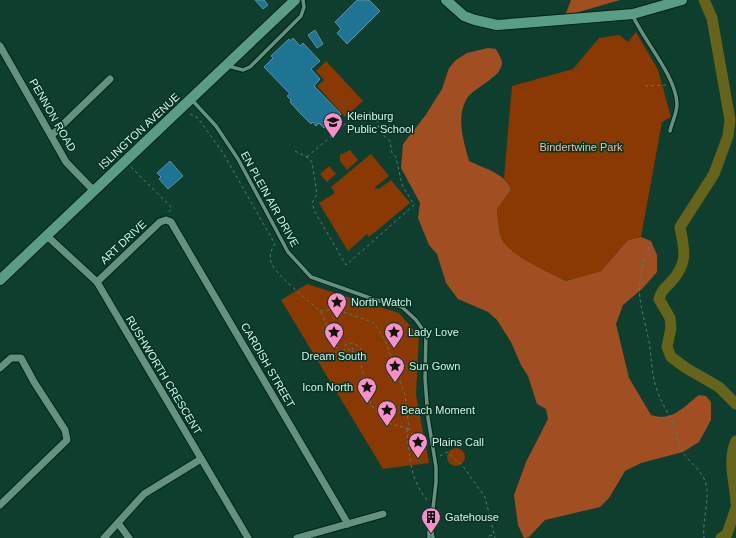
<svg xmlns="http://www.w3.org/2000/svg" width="736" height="538" font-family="Arial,sans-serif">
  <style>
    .green { fill: #893901 }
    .forest { fill: #a14f22 }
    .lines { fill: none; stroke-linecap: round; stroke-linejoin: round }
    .river { stroke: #66631a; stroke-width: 11 }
    .building { fill: #1d7593; stroke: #608fa3 }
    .lane-casing { stroke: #002318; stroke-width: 5.5 }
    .street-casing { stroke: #002318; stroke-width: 9 }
    .secondary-casing { stroke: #002318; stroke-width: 12 }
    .path { stroke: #567e70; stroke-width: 1; stroke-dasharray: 3 3; stroke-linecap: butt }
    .lane { stroke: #64927f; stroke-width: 3.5 }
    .street { stroke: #64927f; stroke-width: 7 }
    .secondary { stroke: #599e84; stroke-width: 10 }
    .labels { text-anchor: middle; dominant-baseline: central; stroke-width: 3; stroke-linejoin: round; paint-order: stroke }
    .street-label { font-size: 11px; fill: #dbf3e8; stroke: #013425 }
    .poi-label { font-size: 11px; fill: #dbf3e8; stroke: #013425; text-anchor: start }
    .park-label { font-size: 11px; fill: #f5bda3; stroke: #013425 }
  </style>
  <rect width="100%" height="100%" fill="#0e3e2e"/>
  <g class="green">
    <path d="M636,32L658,70L671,117L662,122L641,237L628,240L601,271L566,281C548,272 516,259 504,243C498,235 498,219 497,209L511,190L509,184L504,178L512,86L573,69L599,38L619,35L628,42Z"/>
    <path d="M326,61L363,101L345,117L317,86L324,80L316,71Z"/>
    <path d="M350,150L358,160L347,170L340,161V155Z"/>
    <path d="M371,154L389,176L374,188L379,189L391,180L410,203L369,237L367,234L348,251L319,203L335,193L331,187Z"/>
    <path d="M329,166L336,174L327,182L320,174Z"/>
    <path d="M307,284L399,313L419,336L416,395L429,463L383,469L281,300Z"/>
    <circle cx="456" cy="457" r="9"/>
  </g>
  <g class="forest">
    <path d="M571,0H620L565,16Z"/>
    <path d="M488,48L496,49C498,53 502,59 502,63C502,78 473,87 466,100C456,119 464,142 469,161C483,168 507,174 511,190L497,209C498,219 498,235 504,243C517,259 548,272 566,281L601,271L628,240L641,237L651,241L657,255V272L642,289L623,305L616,324L629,378L651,415C673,422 683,407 699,395L706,396L711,402V420L699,442L683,452L641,463L625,471L609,498L600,507L545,520L529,537L524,538L518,525L514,495L526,462L548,419L546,409L537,404L528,376L521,365L511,342L497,320L488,312L458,299L446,283L437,254L429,245L418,218L420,203L401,168L403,144L425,116L442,89L449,68L456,60L467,53Z"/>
  </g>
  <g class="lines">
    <g class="river">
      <path d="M704,0L712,18L730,120L728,136L714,174L680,227C685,251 688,263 671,282C665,288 661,291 659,299L670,318L671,328L667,347L671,357L686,368L719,387L736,404"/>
      <path d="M736,441C727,461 735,482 736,503"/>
      <path d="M721,538L727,534L736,508"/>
    </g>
  </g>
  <g class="building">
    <path d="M255,0H264L268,5L263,9Z"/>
    <path d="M357,0H369L380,11L347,44L337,33L341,29L335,22Z"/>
    <path d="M315,30L323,44L317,48L308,35Z"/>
    <path d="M293,38L300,46L303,43L320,61L311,69L320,79L314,86L341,114L331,124L329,123L324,128L319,123L316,126L313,122L311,124L300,113L290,102L291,100L287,96L290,94L264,67L273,58L271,56L289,39L290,41Z"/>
    <path d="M170,161L183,176L168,189L159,179L161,177L157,173Z"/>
  </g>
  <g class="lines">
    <g class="lane-casing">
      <g id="lane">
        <path d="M633,16C644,41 676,76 677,104C677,113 672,122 670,131"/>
        <path d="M228,66L243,70L250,67L301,16L304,7L303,0"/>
        <path d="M192,100L216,126L238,159L288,252L311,277L373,299L402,307L416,320L426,334L425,378L428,418L436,467V482L431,526L433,538"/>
        <path d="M429,538V532L431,527"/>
      </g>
    </g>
    <g class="street-casing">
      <g id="street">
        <path d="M0,46L66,162L93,190"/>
        <path d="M52,135L110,79"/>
        <path d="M46,235L97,282L248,538"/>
        <path d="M97,282L160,222L166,220L171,222L348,524"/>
        <path d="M0,368L11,358H21L34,382L65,430L67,440L0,505"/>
        <path d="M118,523L129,538"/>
        <path d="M104,538L144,494L201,459"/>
        <path d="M297,538L383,514"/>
      </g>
    </g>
    <g class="secondary-casing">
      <g id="secondary">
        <path d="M446,0L464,16L475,20L497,25L633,14L682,0"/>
        <path d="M0,280L295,0"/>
      </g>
    </g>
    <g class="path">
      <path d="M645,86L667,85"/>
      <path d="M190,114L198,118L223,153L275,244C271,250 269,255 271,262C275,275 309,301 320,311L336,309L374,323L385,340L405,395L409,429L414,437L427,450"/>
      <path d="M295,151L307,157L312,162L317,194L312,203L315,212L346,265L414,205L402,185L396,157L392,153L390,141L380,132L376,117L372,112L357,114L307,157"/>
      <path d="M131,167L172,208L168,213"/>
      <path d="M649,247C632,289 641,301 649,342C652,359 651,373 657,390C661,403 669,413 674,426C677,433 677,442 681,449C687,461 700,468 705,481C711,497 702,519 704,538"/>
      <path d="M321,312C328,325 336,365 355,358L357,353L352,348H349V355H353L352,348"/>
      <path d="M349,355L346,354L344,351L345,345C351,341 356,344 361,348V365L371,405L388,423L409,429"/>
      <path d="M407,429C409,455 410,481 428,501"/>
      <path d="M440,456L447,452L462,465L485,497L495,538"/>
      <path d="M489,536L494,535"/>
    </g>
    <use href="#lane" class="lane"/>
    <use href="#street" class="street"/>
    <use href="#secondary" class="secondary"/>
  </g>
  <defs>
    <g id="school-pin" transform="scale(1)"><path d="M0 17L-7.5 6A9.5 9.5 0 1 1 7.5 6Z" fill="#f98fc9" stroke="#013425"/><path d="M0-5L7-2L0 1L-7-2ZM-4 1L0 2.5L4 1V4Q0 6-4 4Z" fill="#111"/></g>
    <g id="sight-pin" transform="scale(1)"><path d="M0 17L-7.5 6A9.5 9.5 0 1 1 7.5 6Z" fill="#f98fc9" stroke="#013425"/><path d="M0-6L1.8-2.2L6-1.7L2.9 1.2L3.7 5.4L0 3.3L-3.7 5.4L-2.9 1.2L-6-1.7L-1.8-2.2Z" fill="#111"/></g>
    <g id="building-pin" transform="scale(1)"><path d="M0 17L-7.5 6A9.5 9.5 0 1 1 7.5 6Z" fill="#f98fc9" stroke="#013425"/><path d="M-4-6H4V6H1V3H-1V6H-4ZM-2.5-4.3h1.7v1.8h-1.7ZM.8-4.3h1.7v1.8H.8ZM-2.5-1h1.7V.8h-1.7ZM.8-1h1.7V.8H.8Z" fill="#111"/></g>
  </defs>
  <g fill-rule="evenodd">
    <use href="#school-pin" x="333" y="122"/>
    <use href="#sight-pin" x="337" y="302"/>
    <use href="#sight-pin" x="334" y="332"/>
    <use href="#sight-pin" x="394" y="332"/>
    <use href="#sight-pin" x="395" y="366"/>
    <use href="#sight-pin" x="367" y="387"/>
    <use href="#sight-pin" x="387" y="410"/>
    <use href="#sight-pin" x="418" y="442"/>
    <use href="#building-pin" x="431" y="517"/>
  </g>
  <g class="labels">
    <g class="street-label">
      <text transform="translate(53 115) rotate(60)">PENNON ROAD</text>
      <text transform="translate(139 131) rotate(-43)">ISLINGTON AVENUE</text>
      <text transform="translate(270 199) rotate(61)">EN PLEIN AIR DRIVE</text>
      <text transform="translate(123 242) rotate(-43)">ART DRIVE</text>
      <text transform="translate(268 365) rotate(60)">CARDISH STREET</text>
      <text transform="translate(164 375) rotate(59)">RUSHWORTH CRESCENT</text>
    </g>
    <g class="poi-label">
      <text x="347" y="116">Kleinburg<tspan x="347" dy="13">Public School</tspan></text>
      <text x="351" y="302">North Watch</text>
      <text x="408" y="332">Lady Love</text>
      <text x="334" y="356" text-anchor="middle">Dream South</text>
      <text x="409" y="366">Sun Gown</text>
      <text x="353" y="387" text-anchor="end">Icon North</text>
      <text x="401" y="410">Beach Moment</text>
      <text x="432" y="442">Plains Call</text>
      <text x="445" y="517">Gatehouse</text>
    </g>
    <g class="park-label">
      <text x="581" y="147">Bindertwine Park</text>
    </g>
  </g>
</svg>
